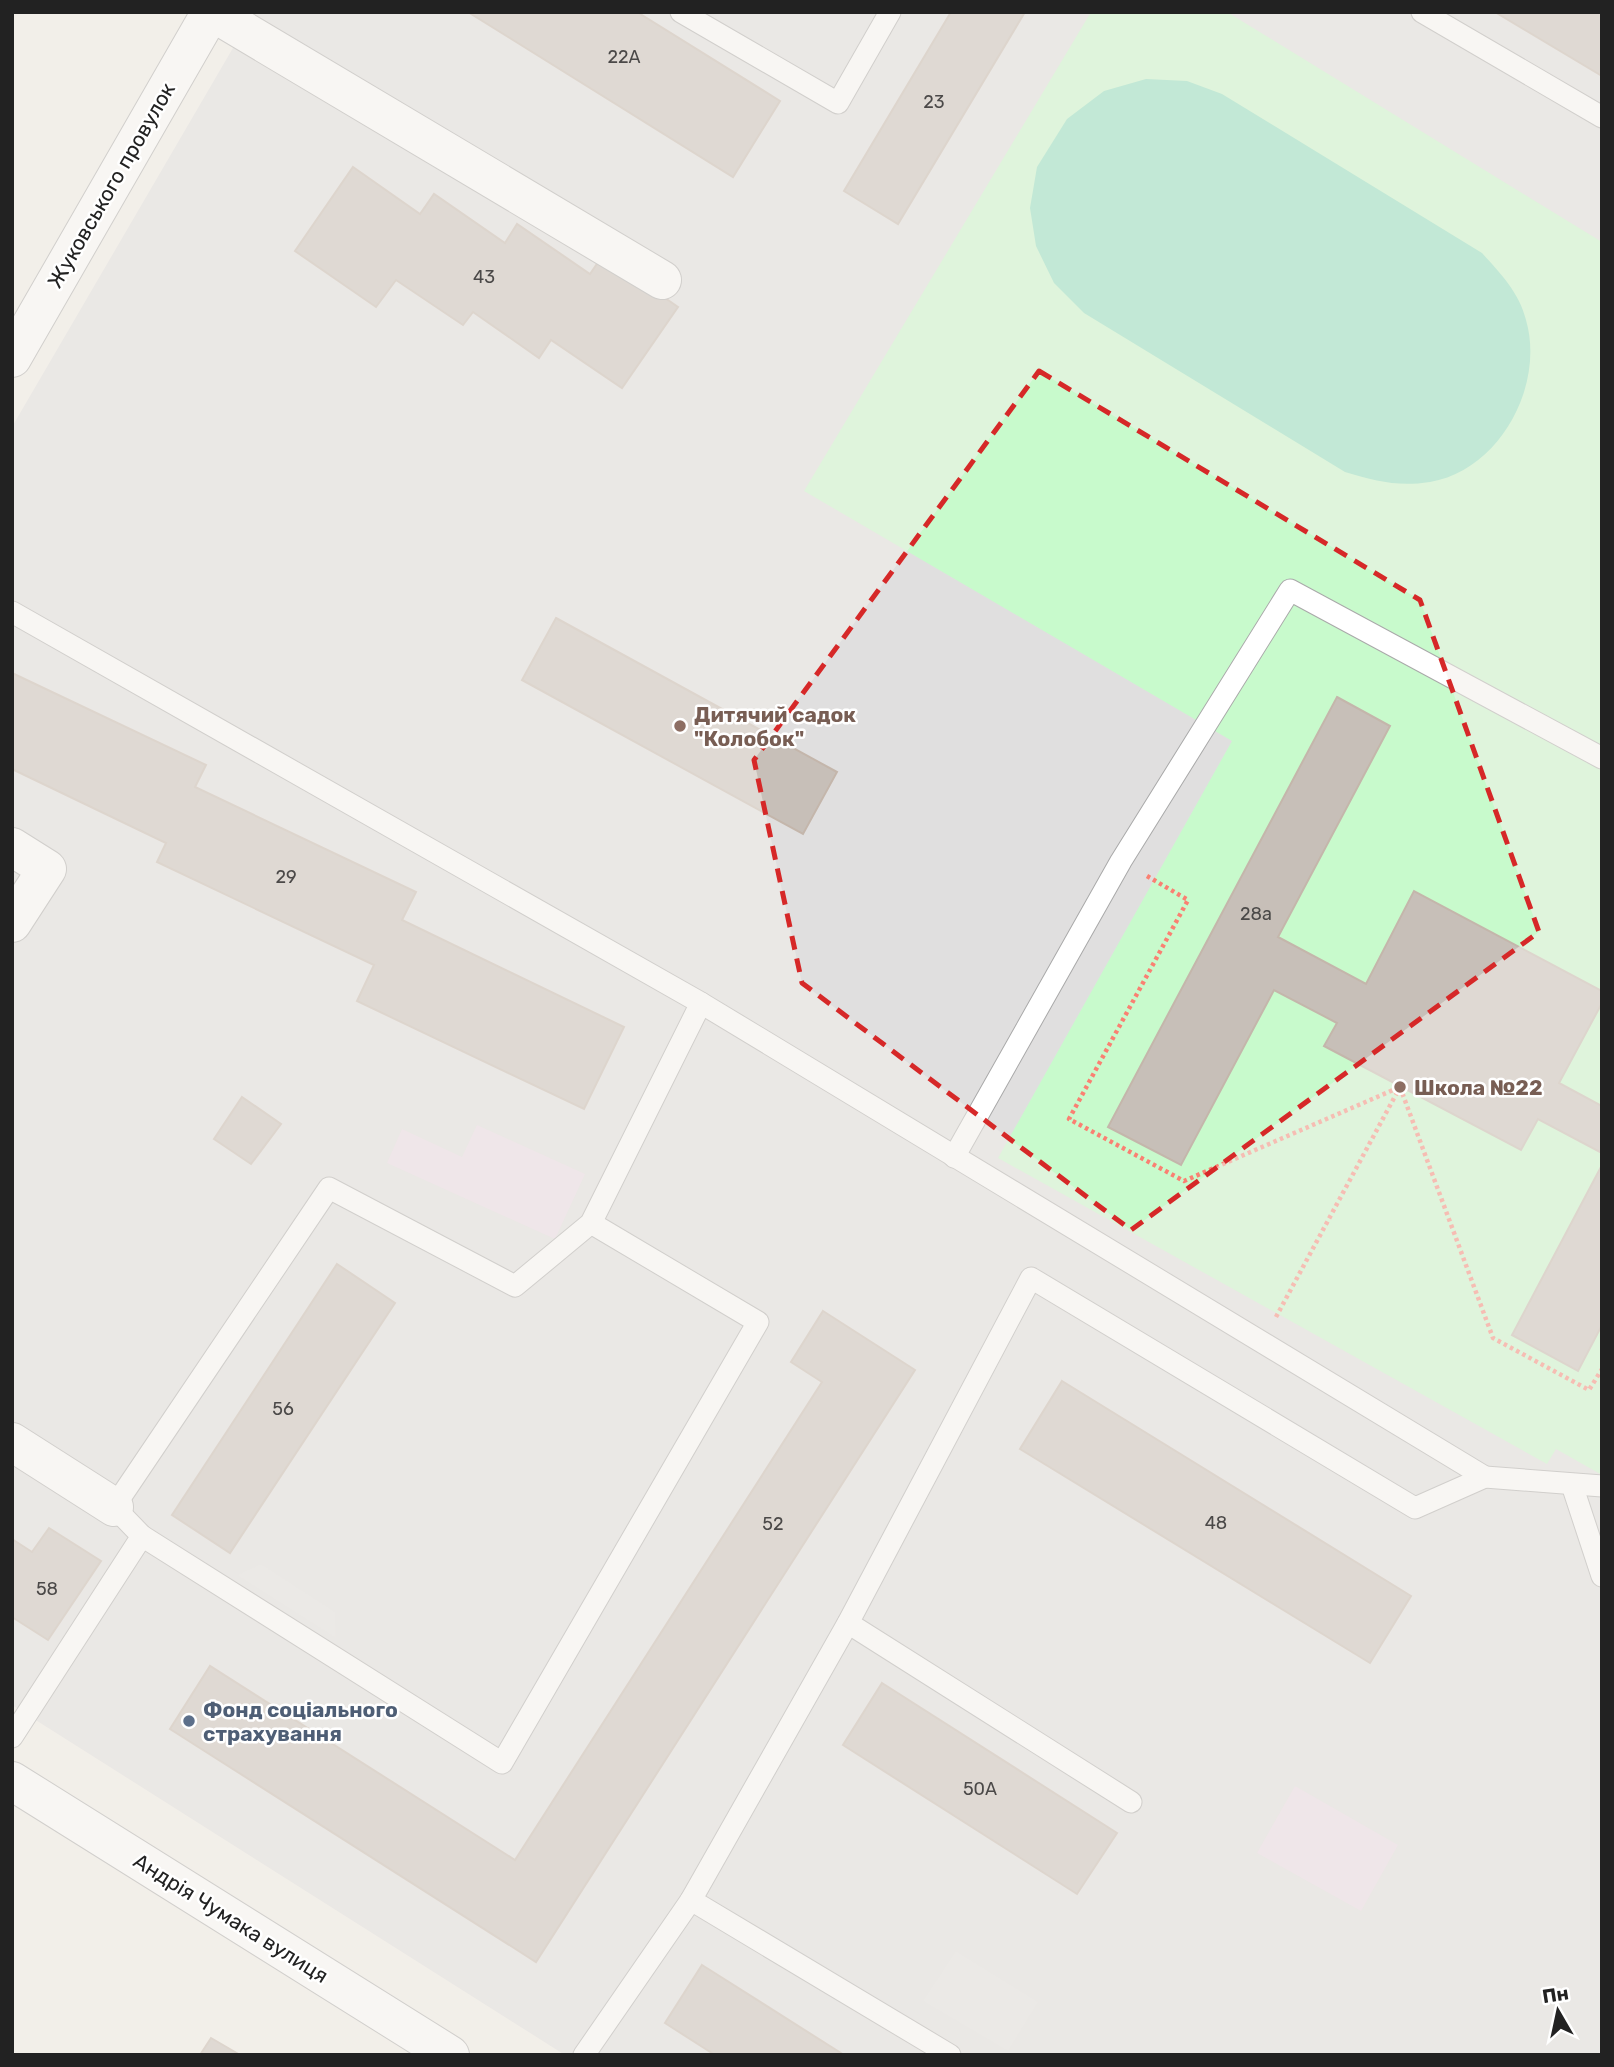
<svg xmlns="http://www.w3.org/2000/svg" width="1614" height="2067" font-family="Rubik,sans-serif">
  <style>
    .residential { fill: #e0dfdf }
    .industrial { fill: #ebdbe8 }
    .park { fill: #c8facc }
    .pitch { fill: #88e0be }
    .parking { fill: #e2e2e2 }
    .building { fill: #c7bfb8; stroke: #c4b6ab; stroke-width: 2 }
    .lines { fill: none; stroke-linecap: round; stroke-linejoin: round }
    .service-casing { stroke: #a9a9a9; stroke-width: 23 }
    .minor-casing { stroke: #a9a9a9; stroke-width: 40 }
    .path { stroke: #fa8072; stroke-width: 4.5; stroke-dasharray: 3.5 3.5; stroke-linecap: butt }
    .service { stroke: #fff; stroke-width: 21 }
    .minor { stroke: #fff; stroke-width: 38 }
    .marked { fill: none; stroke: #d62828; stroke-width: 5; stroke-dasharray: 14 9; stroke-linejoin: round }
    .education-dot { fill: #8d6e63; stroke: #fff; stroke-width: 2.5 }
    .service-dot { fill: #5c6f8a; stroke: #fff; stroke-width: 2.5 }
    .labels { text-anchor: middle; dominant-baseline: central; stroke-width: 5; stroke-linejoin: round; paint-order: stroke }
    .number-label { font-size: 18px; fill: #4b4948 }
    .street-label { font-size: 21px; fill: #222; stroke: #fff }
    .education-label { font-size: 21px; font-weight: bold; fill: #785e54; stroke: #fff; text-anchor: start }
    .service-label { font-size: 21px; font-weight: bold; fill: #4e5e75; stroke: #fff; text-anchor: start }
  </style>
  <rect width="100%" height="100%" fill="#f2efe9"/>
  <path class="residential" d="M254,12H1602V2055H565L12,1705V427Z"/>
  <g class="industrial">
    <path d="M477,1125L585,1174L555,1239L387,1163L402,1129L462,1157Z"/>
    <path d="M1295,1786L1398,1845L1361,1911L1257,1853Z"/>
  </g>
  <path class="park" d="M1091,12H1227L1602,242V1475L1556,1449L1547,1464L998,1158L1232,741L804,491Z"/>
  <path class="pitch" d="M1146,79L1187,81L1222,94L1482,253C1500,273 1519,292 1526,320C1545,385 1500,470 1430,482C1397,487 1376,481 1345,472L1084,313L1054,283L1036,246L1030,208L1037,167L1067,119L1104,91Z"/>
  <g class="parking">
    <path d="M261,1564L335,1612L336,1638L237,1575Z"/>
    <path d="M956,1951L1038,2002L1008,2051L923,2001Z"/>
  </g>
  <g class="building">
    <path d="M468,12H637L780,101L733,177Z"/>
    <path d="M951,12H1025L898,224L844,191Z"/>
    <path d="M1495,12H1602V76Z"/>
    <path d="M353,167L420,214L434,194L505,243L517,224L590,274L603,255L678,307L622,388L551,340L539,358L473,312L463,325L396,280L376,307L295,251Z"/>
    <path d="M556,618L837,772L803,834L522,680Z"/>
    <path d="M12,673L206,765L195,787L416,892L402,920L624,1027L584,1109L357,1001L374,965L157,862L166,843L12,769Z"/>
    <path d="M1337,697L1390,726L1278,937L1366,984L1414,891L1602,991V1003L1559,1083L1602,1106V1153L1538,1119L1521,1150L1324,1046L1337,1023L1274,990L1181,1165L1108,1127Z"/>
    <path d="M242,1097L281,1124L251,1164L214,1139Z"/>
    <path d="M1602,1165V1325L1578,1371L1512,1335Z"/>
    <path d="M337,1264L395,1303L230,1553L172,1515Z"/>
    <path d="M823,1311L915,1370L536,1962L170,1729L210,1666L515,1860L822,1382L791,1362Z"/>
    <path d="M1062,1381L1411,1596L1370,1663L1020,1449Z"/>
    <path d="M49,1528L101,1561L48,1640L12,1617V1539L32,1552Z"/>
    <path d="M882,1683L1117,1833L1077,1894L843,1745Z"/>
    <path d="M702,1965L844,2055H715L665,2023Z"/>
    <path d="M211,2038L240,2055H200Z"/>
  </g>
  <g class="lines">
    <g class="service-casing">
      <g id="service">
        <path d="M681,12L838,103L890,12"/>
        <path d="M1422,12L1602,117"/>
        <path d="M12,612L701,1003L591,1223L515,1286L329,1188L114,1507L142,1536L12,1737"/>
        <path d="M701,1003L1485,1477"/>
        <path d="M954,1157L1121,861L1290,590L1602,758"/>
        <path d="M1572,1485L1602,1576"/>
        <path d="M142,1536L502,1763L758,1322L591,1223"/>
        <path d="M848,1623L1131,1802"/>
        <path d="M691,1900L950,2055"/>
        <path d="M584,2055L691,1900L848,1623L1031,1278L1415,1508L1485,1477L1602,1486"/>
      </g>
    </g>
    <g class="minor-casing">
      <g id="minor">
        <path d="M212,12L662,280"/>
        <path d="M12,358L211,12"/>
        <path d="M12,847L47,869L12,923"/>
        <path d="M12,1442L114,1507"/>
        <path d="M12,1781L450,2055"/>
      </g>
    </g>
    <g class="path">
      <path d="M1147,876L1188,900L1069,1119L1184,1181L1400,1087"/>
      <path d="M1400,1087L1493,1338L1589,1390L1602,1369"/>
      <path d="M1276,1317L1400,1087"/>
    </g>
    <use href="#service" class="service"/>
    <use href="#minor" class="minor"/>
  </g>
  <path d="M0 0H1614V2067H0ZM1039,371L1420,600L1539,932L1131,1230L802,983L754,760Z" fill="#f2efe9" fill-opacity=".55" fill-rule="evenodd"/>
  <path class="marked" d="M1039,371L1420,600L1539,932L1131,1230L802,983L754,760Z"/>
  <g class="education-dot">
    <circle cx="680" cy="726" r="7"/>
    <circle cx="1400" cy="1087" r="7"/>
  </g>
  <circle class="service-dot" cx="189" cy="1721" r="7"/>
  <g class="labels">
    <g class="number-label">
      <text x="624" y="57">22А</text>
      <text x="934" y="102">23</text>
      <text x="484" y="277">43</text>
      <text x="286" y="877">29</text>
      <text x="1256" y="914">28а</text>
      <text x="283" y="1409">56</text>
      <text x="1216" y="1523">48</text>
      <text x="773" y="1524">52</text>
      <text x="47" y="1589">58</text>
      <text x="980" y="1789">50А</text>
    </g>
    <g class="street-label">
      <text transform="translate(111 185) rotate(-60)">Жуковського провулок</text>
      <text transform="translate(231 1918) rotate(32)">Андрія Чумака вулиця</text>
    </g>
    <g class="education-label">
      <text x="694" y="714">Дитячий садок<tspan x="694" dy="24">"Колобок"</tspan></text>
      <text x="1414" y="1087">Школа №22</text>
    </g>
    <g class="service-label">
      <text x="203" y="1709">Фонд соціального<tspan x="203" dy="24">страхування</tspan></text>
    </g>
  </g>
  <rect width="1614" height="2067" fill="none" stroke="#222222" stroke-width="28"/>
  <g transform="translate(1558 2011) rotate(351)" stroke="#ffffff" stroke-width="5" paint-order="stroke">
  <path d="M0-5L12 26L0 18L-12 26Z" fill="#222222"/>
  <text y="-10" font-size="19" font-weight="bold" text-anchor="middle" fill="#222222">Пн</text>
  </g>
</svg>
